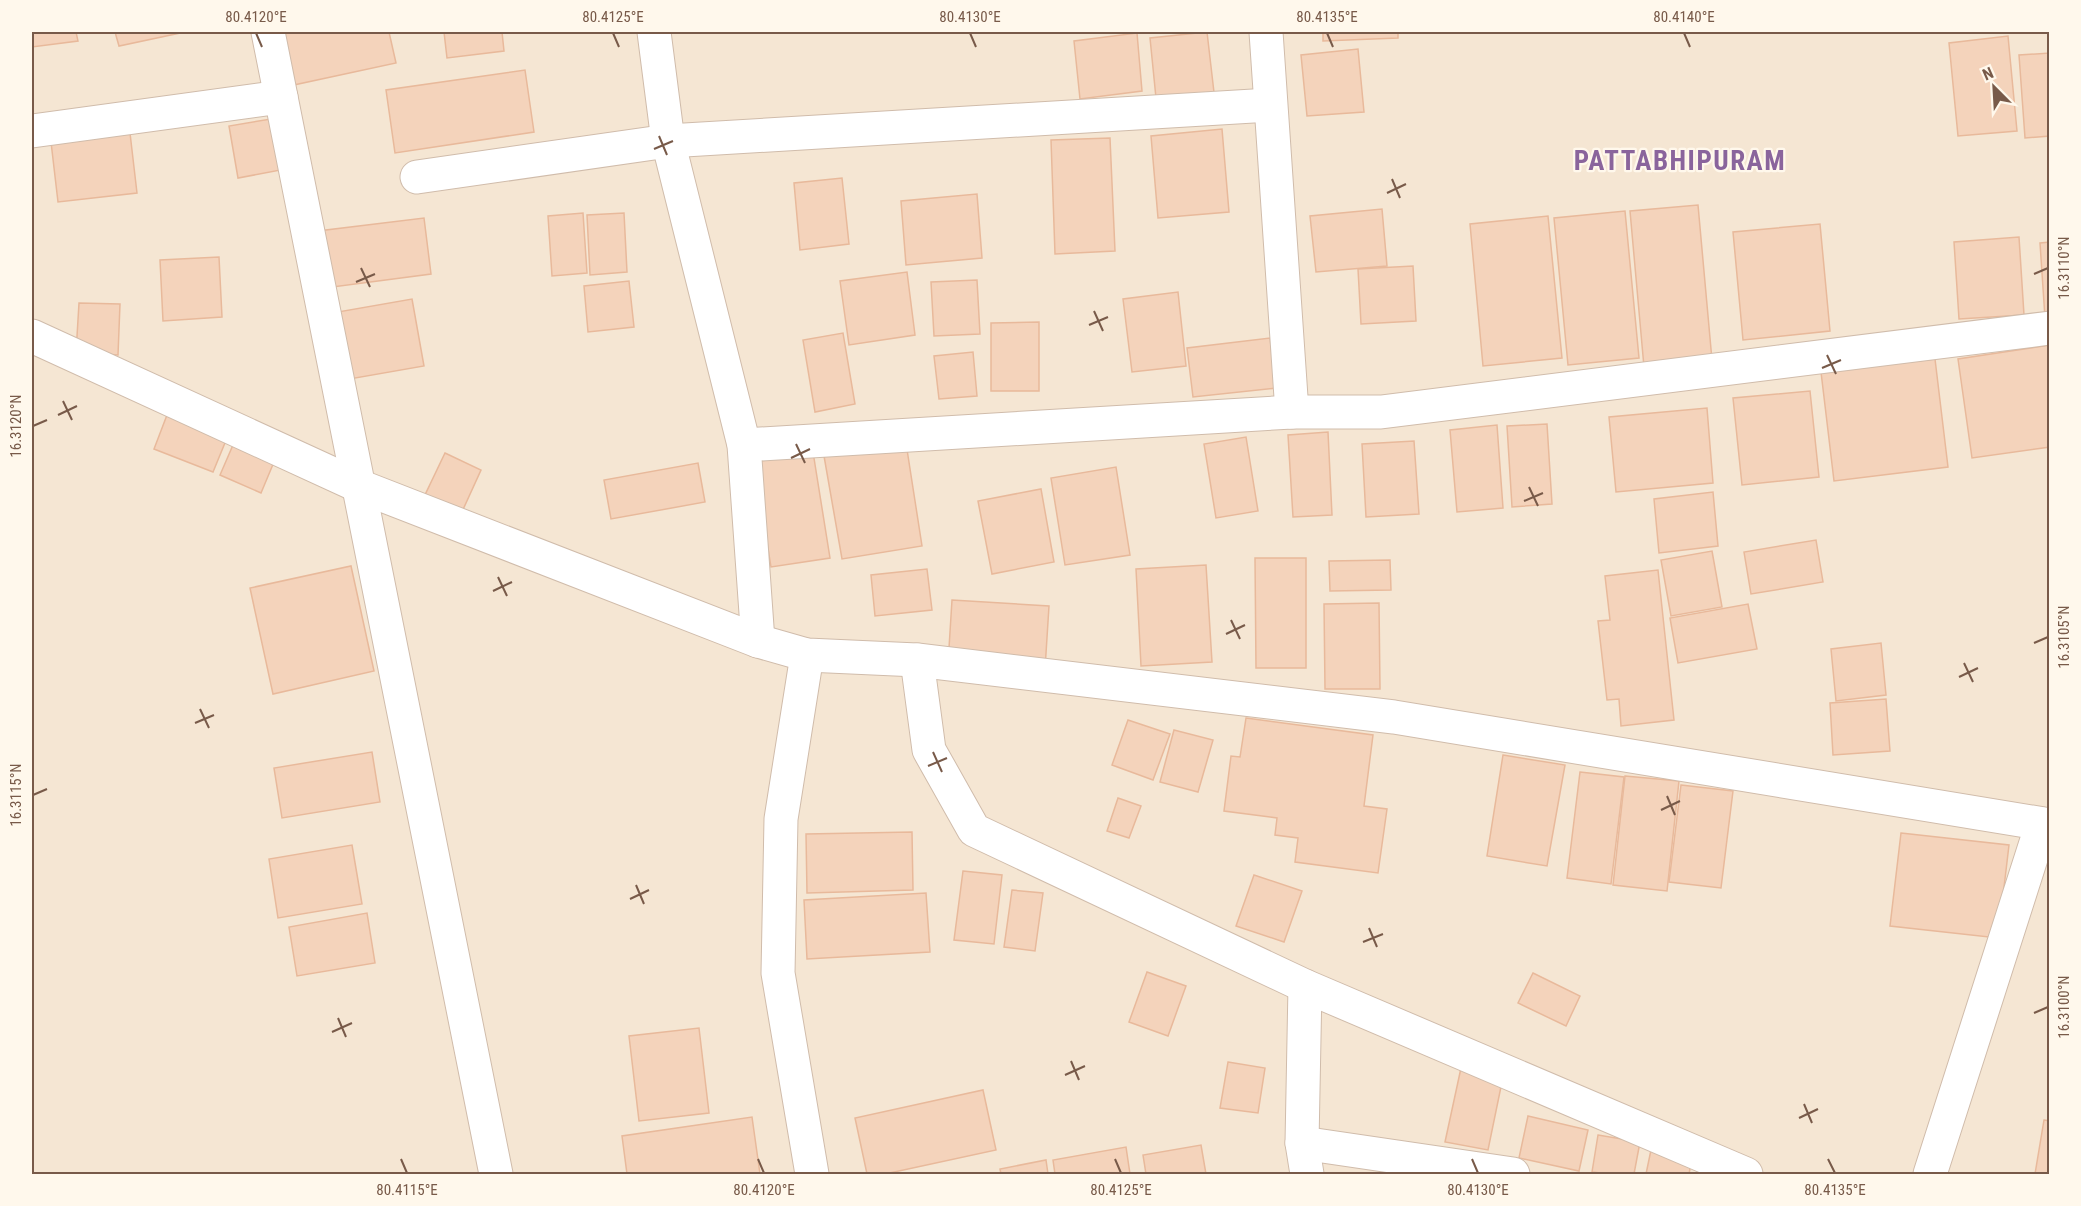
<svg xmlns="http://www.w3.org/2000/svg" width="2081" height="1206" font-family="'Roboto Condensed',sans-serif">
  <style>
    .residential { fill: #f5e6d3 }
    .building { fill: #f4d3bb; stroke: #e8b99b; stroke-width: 1.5 }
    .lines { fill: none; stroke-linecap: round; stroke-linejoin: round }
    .minor-casing { stroke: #d0bcab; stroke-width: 35 }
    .minor { stroke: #fff; stroke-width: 33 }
    .ticks { fill: none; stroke: #785a49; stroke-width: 2 }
    .labels { text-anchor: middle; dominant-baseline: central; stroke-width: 4.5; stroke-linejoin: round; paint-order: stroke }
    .district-label { font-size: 27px; font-weight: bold; letter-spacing: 1.5px; fill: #8a649c; stroke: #fff8ec }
    .neatline { fill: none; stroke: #785a49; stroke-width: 2 }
    .ticks-label { font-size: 15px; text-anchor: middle; fill: #785a49 }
  </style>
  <rect width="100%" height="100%" fill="#fdf4e5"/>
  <rect class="residential" x="32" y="32" width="2017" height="1142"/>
  <g class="building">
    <path d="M32,32H76L78,41L32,47Z"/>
    <path d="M115,32H185L119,46Z"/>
    <path d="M281,32H389L396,63L289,86Z"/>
    <path d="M444,32H502L504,51L447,58Z"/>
    <path d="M1207,32L1215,101L1157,108L1150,38Z"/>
    <path d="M1323,32H1398V38L1323,41Z"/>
    <path d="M1137,33L1142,91L1080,99L1074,41Z"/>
    <path d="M2008,36L2017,131L1958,136L1949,43Z"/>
    <path d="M1358,49L1364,112L1307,116L1301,55Z"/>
    <path d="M2050,53V136L2025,138L2019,55Z"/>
    <path d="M525,70L534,132L395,153L386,90Z"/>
    <path d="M277,118L286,169L238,178L229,126Z"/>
    <path d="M1222,129L1229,212L1158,218L1151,136Z"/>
    <path d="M130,133L137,193L58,202L51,142Z"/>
    <path d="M1110,138L1115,251L1055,254L1051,140Z"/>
    <path d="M842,178L849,244L800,250L794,183Z"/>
    <path d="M977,194L982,258L906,265L901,201Z"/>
    <path d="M1698,205L1712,360L1644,367L1630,211Z"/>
    <path d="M1382,209L1387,266L1316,272L1310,216Z"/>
    <path d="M1625,211L1639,358L1568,365L1554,218Z"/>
    <path d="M583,213L587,273L552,276L548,216Z"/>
    <path d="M624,213L627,272L590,275L587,215Z"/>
    <path d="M1548,216L1562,358L1483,366L1470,224Z"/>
    <path d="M424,218L431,274L325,288L318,231Z"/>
    <path d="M1820,224L1830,331L1743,340L1733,232Z"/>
    <path d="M2019,237L2024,315L1959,319L1954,242Z"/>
    <path d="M2050,242V317L2045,318L2040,243Z"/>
    <path d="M219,257L222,317L163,321L160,260Z"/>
    <path d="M1413,266L1416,321L1361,324L1358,269Z"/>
    <path d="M907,272L915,335L849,345L840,281Z"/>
    <path d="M977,280L980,334L934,336L931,282Z"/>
    <path d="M629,281L634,327L588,332L584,286Z"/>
    <path d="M1178,292L1186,366L1132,372L1123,299Z"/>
    <path d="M412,299L424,366L344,380L332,313Z"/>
    <path d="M79,303L120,304L118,355L76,353Z"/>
    <path d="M1039,322V391H991V323Z"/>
    <path d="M843,333L855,404L815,412L803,340Z"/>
    <path d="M1270,338L1276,388L1193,397L1187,348Z"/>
    <path d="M2050,345V447L1972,458L1958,359Z"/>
    <path d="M973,352L977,396L939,399L934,356Z"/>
    <path d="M1935,359L1948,467L1834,481L1821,372Z"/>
    <path d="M1810,391L1819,477L1742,485L1733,398Z"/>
    <path d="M1707,408L1713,483L1616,492L1609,417Z"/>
    <path d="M167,415L227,438L213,472L154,449Z"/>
    <path d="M1547,424L1552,504L1512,507L1507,426Z"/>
    <path d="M1497,425L1503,508L1457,512L1450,430Z"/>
    <path d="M1328,432L1332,515L1293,517L1288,435Z"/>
    <path d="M1246,437L1258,511L1216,518L1204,444Z"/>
    <path d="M1414,441L1419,514L1366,517L1362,444Z"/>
    <path d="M906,443L922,546L842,559L824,456Z"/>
    <path d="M233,445L274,462L261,493L220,475Z"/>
    <path d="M813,452L830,558L771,567L754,462Z"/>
    <path d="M445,453L481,470L461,514L424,497Z"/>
    <path d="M698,463L705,502L611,519L604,480Z"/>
    <path d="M1116,467L1130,555L1065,565L1051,478Z"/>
    <path d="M1041,489L1054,562L992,574L978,501Z"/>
    <path d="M1713,492L1718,546L1659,553L1654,499Z"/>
    <path d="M1816,540L1823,582L1751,594L1744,552Z"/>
    <path d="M1712,551L1722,607L1671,616L1661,560Z"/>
    <path d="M1255,558H1306V668H1256Z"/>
    <path d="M1390,560L1391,590L1330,591L1329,561Z"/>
    <path d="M1206,565L1212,662L1141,666L1136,569Z"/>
    <path d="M351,566L374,671L273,694L250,588Z"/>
    <path d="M927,569L932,610L875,616L871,575Z"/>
    <path d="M1658,570L1674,720L1621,726L1619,699L1607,700L1598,621L1610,620L1605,576Z"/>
    <path d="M952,600L1049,606L1045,669L948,664Z"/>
    <path d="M1379,603L1380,689H1325L1324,604Z"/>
    <path d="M1748,604L1757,649L1678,663L1670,618Z"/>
    <path d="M1881,643L1886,695L1836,701L1831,649Z"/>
    <path d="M1886,699L1890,751L1833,755L1830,703Z"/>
    <path d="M1246,718L1373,735L1364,806L1387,809L1378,873L1295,862L1298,838L1275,835L1277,818L1224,811L1231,756L1240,757Z"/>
    <path d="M1128,720L1170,734L1153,780L1112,765Z"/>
    <path d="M1174,730L1213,740L1198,792L1160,782Z"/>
    <path d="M372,752L380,802L282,818L274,768Z"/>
    <path d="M1503,755L1565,765L1547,866L1487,856Z"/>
    <path d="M1580,772L1624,777L1611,884L1567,878Z"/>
    <path d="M1625,776L1679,781L1667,891L1613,885Z"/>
    <path d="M1681,785L1733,791L1721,888L1669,882Z"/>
    <path d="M1118,798L1141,806L1129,838L1107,831Z"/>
    <path d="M912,832L913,890L807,893L806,834Z"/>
    <path d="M1901,833L2009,845L1998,938L1890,926Z"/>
    <path d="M352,845L362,904L278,918L269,859Z"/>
    <path d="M963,871L1002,875L994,944L954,940Z"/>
    <path d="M1254,875L1302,891L1284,942L1236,926Z"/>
    <path d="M1012,890L1043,893L1035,951L1004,947Z"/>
    <path d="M926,893L930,952L807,959L804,900Z"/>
    <path d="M367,913L375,963L297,976L289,927Z"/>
    <path d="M1147,972L1186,986L1168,1036L1129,1022Z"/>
    <path d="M1533,973L1580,996L1566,1026L1518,1003Z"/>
    <path d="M699,1028L709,1113L639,1121L629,1036Z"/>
    <path d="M1228,1062L1265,1068L1258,1113L1220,1108Z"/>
    <path d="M1461,1068L1503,1077L1488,1150L1445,1142Z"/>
    <path d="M983,1090L996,1150L885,1174H867L855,1118Z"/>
    <path d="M1528,1116L1588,1130L1579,1171L1519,1158Z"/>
    <path d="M752,1117L760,1174H627L622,1136Z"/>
    <path d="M2044,1120L2050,1121V1174H2035Z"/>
    <path d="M1598,1135L1640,1142L1634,1174H1609L1592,1172Z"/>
    <path d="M1201,1145L1206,1174H1146L1143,1155Z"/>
    <path d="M1126,1147L1130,1174H1055L1053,1160Z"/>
    <path d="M1651,1150L1692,1158L1689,1174H1646Z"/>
    <path d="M1046,1160L1048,1174H1001L1000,1169Z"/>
  </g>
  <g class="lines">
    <g class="minor-casing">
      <g id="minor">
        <path d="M268,32L496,1174"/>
        <path d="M654,32L668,141L744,445L758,641"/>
        <path d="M1266,32L1292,412"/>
        <path d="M32,131L281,97"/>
        <path d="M417,177L668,141L1270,105"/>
        <path d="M32,336L359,486L758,641L807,655L917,660L1394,717L2050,825"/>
        <path d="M744,445L1292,412H1381L2050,328"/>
        <path d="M807,655L781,819L778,973L812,1174"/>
        <path d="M917,660L929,750L974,830L1305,986L1746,1174"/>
        <path d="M1305,986L1302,1143L1307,1174"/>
        <path d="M1302,1143L1513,1174"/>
        <path d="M1930,1174L2042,824"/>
      </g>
    </g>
    <use href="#minor" class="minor"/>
  </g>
  <path class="ticks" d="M256,33L262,47M613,33L619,47M970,33L976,47M1327,33L1333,47M1684,33L1690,47M659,136L667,155M654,149L673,141M1392,179L1400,198M1387,193L1406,184M361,268L370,287M2034,274L2048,268M356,282L375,274M1094,311L1103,331M1089,325L1108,317M1827,355L1836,374M1822,368L1841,360M63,401L72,420M58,415L77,406M33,426L47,420M796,444L805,463M791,458L810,449M1529,487L1538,506M1524,501L1543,493M498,577L507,596M493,591L512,582M1231,620L1240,639M1226,634L1245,625M2034,643L2048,637M1964,663L1973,682M1959,677L1978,668M200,709L209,728M195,723L214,715M933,752L942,772M928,766L947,758M33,795L47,789M1667,796L1675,815M1661,810L1680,801M636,885L644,904M630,899L649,890M1369,928L1377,947M1363,942L1383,934M2034,1013L2048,1007M338,1018L346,1037M332,1032L352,1023M1071,1061L1079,1080M1065,1075L1085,1066M1804,1104L1812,1123M1799,1118L1818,1109M401,1159L407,1173M758,1159L764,1173M1115,1159L1121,1173M1472,1159L1478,1173M1828,1159L1835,1173"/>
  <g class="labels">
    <g class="district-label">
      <text x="1680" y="161">PATTABHIPURAM</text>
    </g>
  </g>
  <rect width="2081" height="1206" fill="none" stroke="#fff8ec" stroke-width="66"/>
  <g transform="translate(1994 87) rotate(336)" stroke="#fff8ec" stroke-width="4.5" paint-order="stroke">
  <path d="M0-4.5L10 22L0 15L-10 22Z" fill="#785a49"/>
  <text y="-9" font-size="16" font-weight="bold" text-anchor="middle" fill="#785a49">N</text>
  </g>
  <rect x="33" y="33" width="2015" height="1140" class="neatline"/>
  <g class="ticks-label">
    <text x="256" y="22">80.4120°E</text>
    <text x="613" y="22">80.4125°E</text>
    <text x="970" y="22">80.4130°E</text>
    <text x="1327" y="22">80.4135°E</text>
    <text x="1684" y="22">80.4140°E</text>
    <text transform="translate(2064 268) rotate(-90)" y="5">16.3110°N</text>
    <text transform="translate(16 426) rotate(-90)" y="5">16.3120°N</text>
    <text transform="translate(2064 637) rotate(-90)" y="5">16.3105°N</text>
    <text transform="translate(16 795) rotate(-90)" y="5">16.3115°N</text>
    <text transform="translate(2064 1007) rotate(-90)" y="5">16.3100°N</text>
    <text x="407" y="1195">80.4115°E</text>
    <text x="764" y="1195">80.4120°E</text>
    <text x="1121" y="1195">80.4125°E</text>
    <text x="1478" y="1195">80.4130°E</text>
    <text x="1835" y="1195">80.4135°E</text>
  </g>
</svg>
